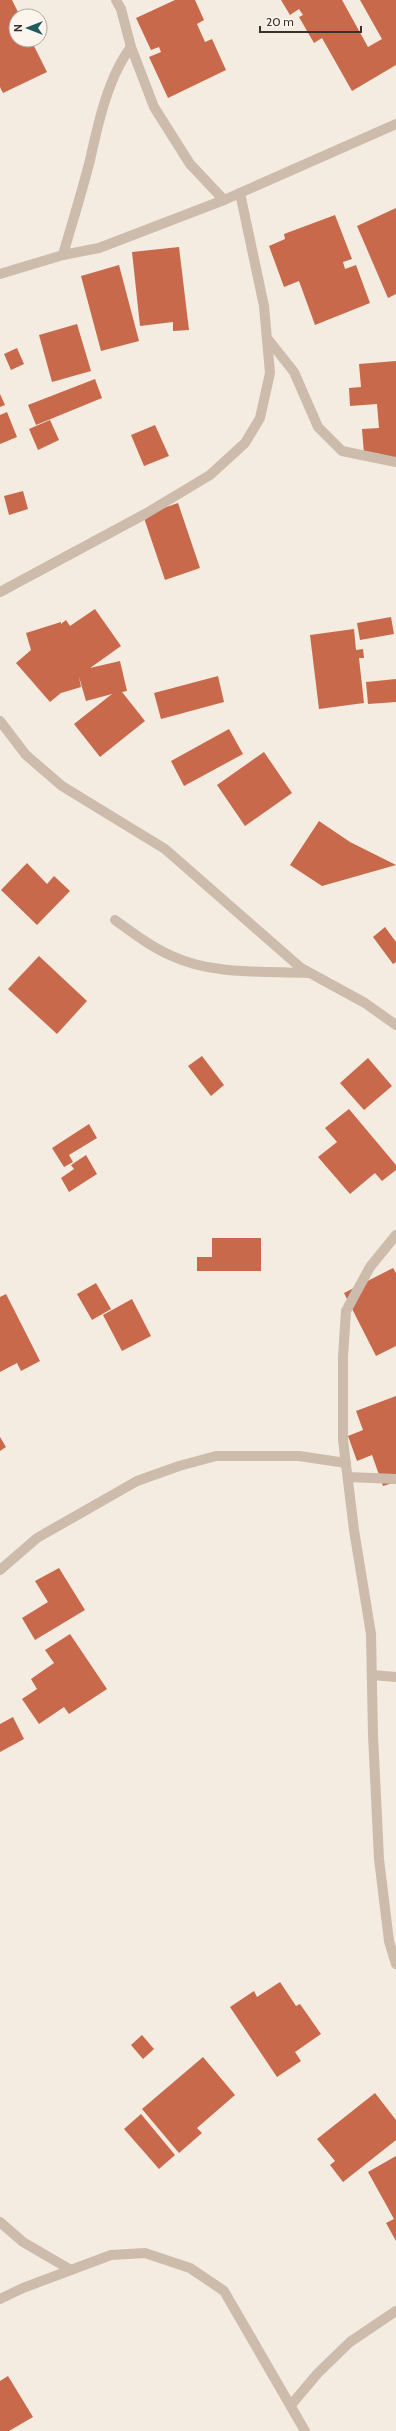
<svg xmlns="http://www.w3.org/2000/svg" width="396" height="2431" font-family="Cabin,sans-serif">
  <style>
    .building { fill: #c8694b }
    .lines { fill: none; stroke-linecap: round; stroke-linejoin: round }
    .minor { stroke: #cdbbac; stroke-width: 10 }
  </style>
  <rect width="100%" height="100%" fill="#f4ebe1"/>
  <g class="building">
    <path d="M0,0H12L20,16H16V40H31L47,72L3,93L0,87Z"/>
    <path d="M175,0H195L204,20L197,24L205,42L212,39L226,70L168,98L149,57L161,52L159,47L151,50L136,18Z"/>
    <path d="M281,0H342L368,47L382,39L360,0H396V65L352,91L322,38L314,43L299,17L303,15L299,9L290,15Z"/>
    <path d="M396,208V294L388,298L357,226Z"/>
    <path d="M335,215L352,259L343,262L345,269L356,265L370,303L315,325L299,281L284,287L269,246L285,239L284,234Z"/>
    <path d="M179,247L189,330L173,331V322L140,326L132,252Z"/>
    <path d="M119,265L139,341L101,351L81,276Z"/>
    <path d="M77,324L91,371L52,382L39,335Z"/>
    <path d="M17,348L24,364L11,370L4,354Z"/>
    <path d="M396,361V459L378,460V453L364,454L362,429L379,428L377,404L350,406L349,388L361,387L359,364Z"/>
    <path d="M95,379L102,398L36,425L28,405Z"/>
    <path d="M0,394L5,405L0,407Z"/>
    <path d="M7,412L17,437L0,444V415Z"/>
    <path d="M50,420L59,440L38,450L29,429Z"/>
    <path d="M155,425L169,456L144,466L131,435Z"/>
    <path d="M23,491L28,509L9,515L4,496Z"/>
    <path d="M178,503L200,568L165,580L143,515Z"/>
    <path d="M95,609L121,646L90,668L120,661L127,691L122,692L145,721L100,757L74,724L112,694L86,701L79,677L81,687L61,693L50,702L16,663L31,650L26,633L61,622V624L66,620L70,626Z"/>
    <path d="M391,617L394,634L360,640L357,623Z"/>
    <path d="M354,629L356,650L363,649L364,658H359L364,703L319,709L310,635Z"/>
    <path d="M218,676L224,702L161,719L154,693Z"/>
    <path d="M396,679V702L368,704L366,682Z"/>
    <path d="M229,729L243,754L184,786L171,761Z"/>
    <path d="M264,752L292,793L245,826L217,785Z"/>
    <path d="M319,821L350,842L396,865L322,886L290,865Z"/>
    <path d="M27,863L47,884L54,876L70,891L37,925L1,890Z"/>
    <path d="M385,927L396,942V962L393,964L373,937Z"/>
    <path d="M39,956L87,1001L57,1034L8,989Z"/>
    <path d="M202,1056L224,1085L211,1096L188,1066Z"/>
    <path d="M368,1058L392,1086L364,1110L340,1083Z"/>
    <path d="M349,1109L396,1165V1170L382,1181L375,1173L350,1194L318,1157L337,1142L325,1128Z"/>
    <path d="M89,1124L97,1138L69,1155L73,1162L64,1167L52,1148Z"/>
    <path d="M86,1155L97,1174L69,1192L61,1178L74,1169L71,1165Z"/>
    <path d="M212,1238H261V1271H197V1257H212Z"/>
    <path d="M393,1268L396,1273V1346L376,1356L344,1293Z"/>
    <path d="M96,1283L111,1309L92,1320L77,1294Z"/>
    <path d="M6,1294L40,1361L21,1371L17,1363L0,1372V1297Z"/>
    <path d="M132,1299L151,1336L122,1351L103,1315Z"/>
    <path d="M396,1396V1482L383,1486L372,1455L357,1461L348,1436L363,1430L356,1411Z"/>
    <path d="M0,1437L6,1447L0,1451Z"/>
    <path d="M59,1568L85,1610L35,1640L22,1618L48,1602L35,1581Z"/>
    <path d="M70,1634L107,1689L69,1714L64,1707L39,1724L22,1699L37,1689L31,1679L54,1663L45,1650Z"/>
    <path d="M13,1717L24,1739L0,1752V1724Z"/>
    <path d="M280,1982L296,2006L300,2004L321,2034L295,2052L301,2061L277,2077L230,2007L254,1991L257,1997Z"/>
    <path d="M142,2035L154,2049L143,2059L131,2045Z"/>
    <path d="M203,2057L235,2095L197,2128L202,2133L179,2153L142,2109Z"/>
    <path d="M375,2093L396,2120V2140L343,2182L330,2165L335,2161L317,2139Z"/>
    <path d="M141,2114L175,2155L159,2169L124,2129Z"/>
    <path d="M396,2156V2241L386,2223L394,2219L368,2172Z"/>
    <path d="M8,2376L33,2417L9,2431H0V2381Z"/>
  </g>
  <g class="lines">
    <g class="minor">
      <path d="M116,0L121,9L131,47L154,107L190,164L224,200"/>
      <path d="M63,255C72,223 82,192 90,160C98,124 108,77 131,47"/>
      <path d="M0,274L63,255L99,248L224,200L396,124"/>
      <path d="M267,338L294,372L318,427L342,451L396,462"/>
      <path d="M0,592L145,514L210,475L245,443L260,418L270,373L264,306L240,193"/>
      <path d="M0,721L26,755L62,786L165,849L301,968L365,1003L396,1025"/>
      <path d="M115,920C133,933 151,947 172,956C212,975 264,971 308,973"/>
      <path d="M396,1235L370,1267L346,1311L343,1357V1440L354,1530L371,1634L373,1735L379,1859L389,1941L396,1964"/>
      <path d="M348,1477L396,1479"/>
      <path d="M0,1570L37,1538L137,1481L179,1466L216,1456H299L346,1463"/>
      <path d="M372,1675L396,1677"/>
      <path d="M0,2222L23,2242L71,2270"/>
      <path d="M0,2299L23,2288L111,2255L145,2253L190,2268L224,2291L305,2431"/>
      <path d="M291,2405L318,2373L350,2342L396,2311"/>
    </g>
  </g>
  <g transform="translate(28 28) rotate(270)"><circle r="19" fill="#fbf5ee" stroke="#aea6a0"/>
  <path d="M0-3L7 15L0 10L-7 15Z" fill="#1f5a5e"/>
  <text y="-6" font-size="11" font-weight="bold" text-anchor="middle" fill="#3b302b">N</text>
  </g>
  <path d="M260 26v6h101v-6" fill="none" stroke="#3b302b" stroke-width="2"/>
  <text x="266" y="26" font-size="12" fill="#3b302b" stroke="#fbf5ee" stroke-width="3" paint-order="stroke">20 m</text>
</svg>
